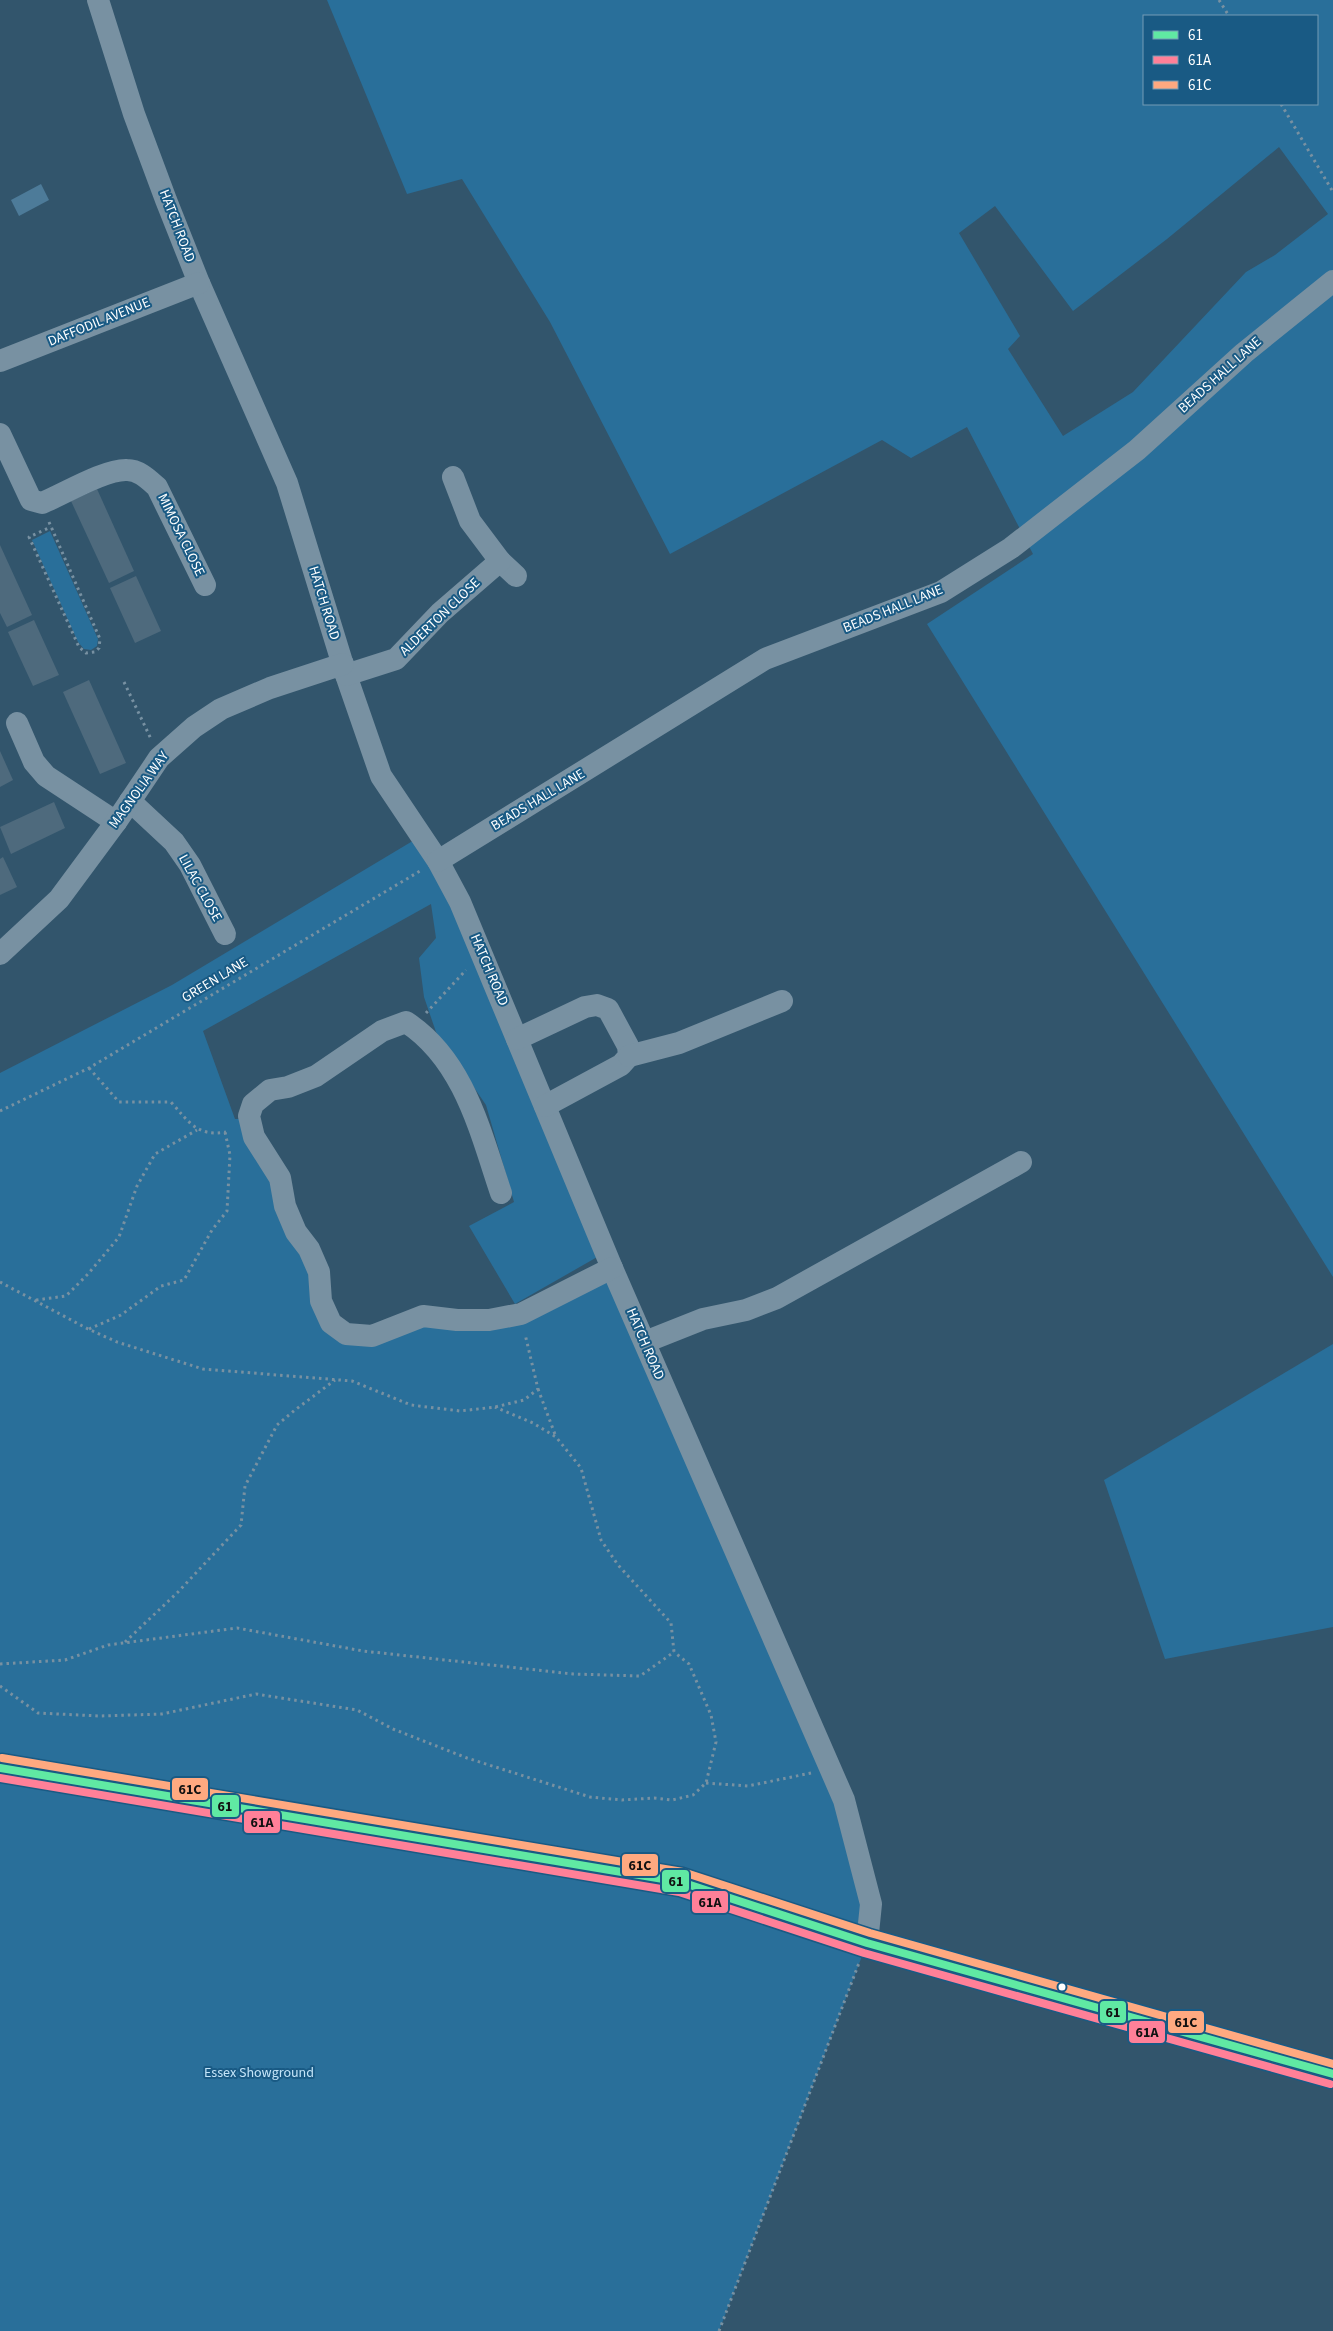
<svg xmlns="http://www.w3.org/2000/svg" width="1333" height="2331" font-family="'Source Sans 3',sans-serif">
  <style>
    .green { fill: #296f9a; fill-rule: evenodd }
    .water { fill: #4d7b99 }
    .building { fill: #4e6a7d }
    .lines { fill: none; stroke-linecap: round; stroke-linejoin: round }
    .path { stroke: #7891a2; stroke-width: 3; stroke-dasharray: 2.5 4; stroke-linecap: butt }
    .minor { stroke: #7891a2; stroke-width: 22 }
    .bus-1-casing { stroke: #195a84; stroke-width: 11 }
    .bus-2-casing { stroke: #195a84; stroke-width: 11 }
    .bus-3-casing { stroke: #195a84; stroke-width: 11 }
    .bus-1 { stroke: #60e9a3; stroke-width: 8 }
    .bus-2 { stroke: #ff8098; stroke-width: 8 }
    .bus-3 { stroke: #ffa980; stroke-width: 8 }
    .bus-dot { fill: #fff; stroke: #195a84; stroke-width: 2 }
    .labels { text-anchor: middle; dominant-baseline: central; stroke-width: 4; stroke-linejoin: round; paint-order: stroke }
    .street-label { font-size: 14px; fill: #fff; stroke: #195a84 }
    .park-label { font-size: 14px; fill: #c4e5f9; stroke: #195a84 }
    .line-badge { stroke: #195a84; stroke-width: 2 }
    .pale-badge-label { font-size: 14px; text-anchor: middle; font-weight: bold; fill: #111 }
  </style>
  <rect width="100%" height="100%" fill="#32556c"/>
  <g class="green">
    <path d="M327,0H1333V1277L927,624L1033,554L967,427L911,458L882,440L670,554L550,322L462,179L407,194ZM1144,16H1317V104H1144ZM1279,147L1328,214L1275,255L1246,272L1133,392L1063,436L1008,349L1020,336L959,233L995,206L1073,311L1167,239Z"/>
    <path d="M50,531L98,639L97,646L91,650L84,649L78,642L32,540Z"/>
    <path d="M421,836L606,1252L515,1304L469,1226L514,1202L486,1105L436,1032L424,997L419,958L436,938L431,904L203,1031L235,1119H249L346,1334L423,1316L489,1320L612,1268L844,1800L867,1943L719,2331H0V1073L172,985Z"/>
    <path d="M1333,1344V1627L1165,1659L1104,1480Z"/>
  </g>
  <path class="water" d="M41,184L49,200L19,216L11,200Z"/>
  <g class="building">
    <path d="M97,489L134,571L109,583L71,501Z"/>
    <path d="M0,545L32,615L7,627L0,613Z"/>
    <path d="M136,576L161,631L135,643L110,588Z"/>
    <path d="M34,620L59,675L33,686L8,632Z"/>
    <path d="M89,680L126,763L100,774L63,692Z"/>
    <path d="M0,751L13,780L0,787Z"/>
    <path d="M54,802L65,828L11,854L0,827Z"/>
    <path d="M3,857L17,887L0,895V859Z"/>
  </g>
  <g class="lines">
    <g class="path">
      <path d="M1219,0L1229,16"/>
      <path d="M1281,104L1333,192"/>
      <path d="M49,522L100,639L99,648L95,652L86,653L79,647L29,537L51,527"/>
      <path d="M124,682L151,739"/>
      <path d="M426,1013L466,970"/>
      <path d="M89,1068L119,1102H171C189,1122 197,1137 226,1132"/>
      <path d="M0,1111L89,1068L420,871"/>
      <path d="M0,1282L88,1329L117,1342L203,1369L352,1381L411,1405L460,1411L495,1407L524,1400L538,1389L525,1334"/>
      <path d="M36,1300L66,1296L88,1274L119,1237L137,1186L155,1154L197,1130"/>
      <path d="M89,1329L121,1315L161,1286L184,1280L212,1230L227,1211L230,1155L225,1132"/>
      <path d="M538,1389L556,1437"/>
      <path d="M125,1642L178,1592L241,1525L245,1486L277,1425L295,1410L335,1380"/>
      <path d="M0,1664L65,1660L108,1645L237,1628L363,1651L573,1674L640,1676L674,1652L671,1623L618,1565L601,1540L581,1468L556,1437L533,1423L495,1407"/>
      <path d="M0,1686L38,1713L100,1716L162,1714L256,1694L357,1710L393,1729L467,1758L590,1797L622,1800L654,1798L672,1800L693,1795L706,1783L716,1742L711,1715L689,1664L674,1652"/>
      <path d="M706,1783L748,1786L811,1773"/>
      <path d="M719,2331L859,1963"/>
    </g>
    <g class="minor">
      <path d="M98,0L134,114L166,200L199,283L287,483L346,675L381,776L438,861L460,902L612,1268L844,1800L871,1904L867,1943"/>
      <path d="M0,361L199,283"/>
      <path d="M0,434L31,500L42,503C64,494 105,469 127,470C139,470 148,479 157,487L205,585"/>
      <path d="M500,561L516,576"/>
      <path d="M346,675L396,659L440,613L500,561L470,521L453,477"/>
      <path d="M17,723L34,762L46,776L116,822"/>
      <path d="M130,801L174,842L190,865L225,934"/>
      <path d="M438,861L765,659L941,592L1011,548L1137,450L1244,353L1333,281"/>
      <path d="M0,954L59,899L116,822L159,758L194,727L221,709L270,688L343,664"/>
      <path d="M517,1039L585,1007L597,1005L608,1009L628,1046L629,1056L621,1065L545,1106"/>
      <path d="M629,1056L679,1043L782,1001"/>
      <path d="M501,1193C480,1131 464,1060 406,1022L382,1031L316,1076L288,1087L270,1090L253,1104L249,1116L254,1137L280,1178L285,1206L296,1232L309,1249L319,1272L321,1301L331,1323L346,1334L372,1336L423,1316L457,1320H489L521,1314L612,1268"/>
      <path d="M645,1342L703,1319L746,1310L777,1298L1021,1162"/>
      <path d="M0,1768L681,1882L867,1943L1333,2074"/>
    </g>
    <g class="bus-1-casing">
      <path id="bus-1" d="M0,1768L681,1882L867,1943L1333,2074"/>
    </g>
    <g class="bus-2-casing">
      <path id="bus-2" d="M0,1778L679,1892L864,1953L1330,2084"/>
    </g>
    <g class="bus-3-casing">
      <path id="bus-3" d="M2,1758L683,1872L870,1933L1333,2064"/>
    </g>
    <use href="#bus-1" class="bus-1"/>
    <use href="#bus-2" class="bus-2"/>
    <use href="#bus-3" class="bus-3"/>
  </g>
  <circle class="bus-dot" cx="1062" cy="1987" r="4.5"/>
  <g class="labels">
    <g class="street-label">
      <text transform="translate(177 226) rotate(69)">HATCH ROAD</text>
      <text transform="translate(99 322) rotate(-22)">DAFFODIL AVENUE</text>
      <text transform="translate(1220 375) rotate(-42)">BEADS HALL LANE</text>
      <text transform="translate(181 535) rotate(64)">MIMOSA CLOSE</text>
      <text transform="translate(324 603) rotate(73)">HATCH ROAD</text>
      <text transform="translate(893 609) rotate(-22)">BEADS HALL LANE</text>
      <text transform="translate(440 617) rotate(-44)">ALDERTON CLOSE</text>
      <text transform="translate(139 790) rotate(-54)">MAGNOLIA WAY</text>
      <text transform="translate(538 800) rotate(-31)">BEADS HALL LANE</text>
      <text transform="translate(200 888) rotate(61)">LILAC CLOSE</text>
      <text transform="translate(489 970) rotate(67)">HATCH ROAD</text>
      <text transform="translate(215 980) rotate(-31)">GREEN LANE</text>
      <text transform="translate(645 1344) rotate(67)">HATCH ROAD</text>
    </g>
    <g class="park-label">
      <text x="259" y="2073">Essex Showground</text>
    </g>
  </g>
  <g class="line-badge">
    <rect x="171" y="1777" width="38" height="24" rx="5" fill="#ffa980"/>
    <rect x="211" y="1794" width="29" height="24" rx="5" fill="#60e9a3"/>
    <rect x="243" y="1810" width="38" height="24" rx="5" fill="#ff8098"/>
    <rect x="621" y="1853" width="38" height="24" rx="5" fill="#ffa980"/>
    <rect x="661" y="1869" width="29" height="24" rx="5" fill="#60e9a3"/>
    <rect x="691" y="1890" width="38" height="24" rx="5" fill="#ff8098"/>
    <rect x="1099" y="2000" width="28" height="24" rx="5" fill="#60e9a3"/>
    <rect x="1167" y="2010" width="38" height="24" rx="5" fill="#ffa980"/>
    <rect x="1128" y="2020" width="38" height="24" rx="5" fill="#ff8098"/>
  </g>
  <g class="pale-badge-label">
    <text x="190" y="1794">61C</text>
    <text x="225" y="1811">61</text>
    <text x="262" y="1827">61A</text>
    <text x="640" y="1870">61C</text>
    <text x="676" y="1886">61</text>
    <text x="710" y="1907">61A</text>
    <text x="1113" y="2017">61</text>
    <text x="1186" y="2027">61C</text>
    <text x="1147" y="2037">61A</text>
  </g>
  <rect x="1143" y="15" width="175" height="90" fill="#195a84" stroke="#759cb5"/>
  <rect x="1153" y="31" width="25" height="8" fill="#60e9a3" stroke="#759cb5"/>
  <text x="1188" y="40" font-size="15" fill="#ffffff">61</text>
  <rect x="1153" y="56" width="25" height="8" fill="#ff8098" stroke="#759cb5"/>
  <text x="1188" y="65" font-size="15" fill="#ffffff">61A</text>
  <rect x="1153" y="81" width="25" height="8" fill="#ffa980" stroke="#759cb5"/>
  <text x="1188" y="90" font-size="15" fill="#ffffff">61C</text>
</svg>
